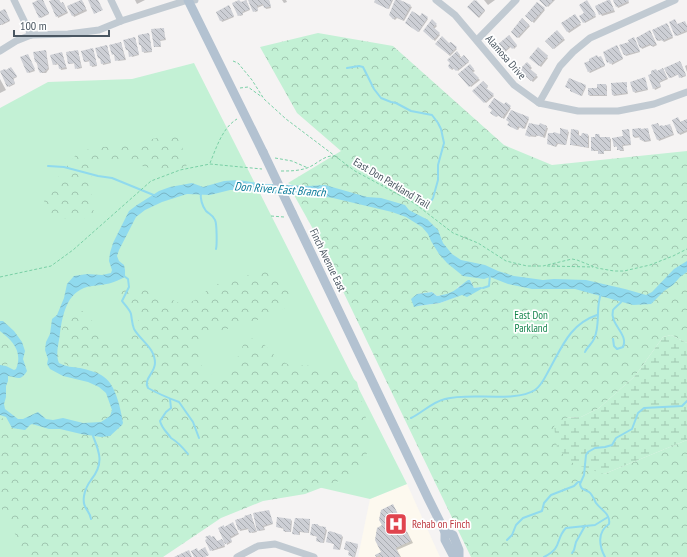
<svg xmlns="http://www.w3.org/2000/svg" width="687" height="557" font-family="'PT Sans Narrow',sans-serif">
  <style>
    .commercial { fill: #fdf9ef }
    .green { fill: #c3f1d5 }
    .forest { fill: url(#forest-crowns); fill-rule: evenodd }
    .wetland { fill: url(#wetland-marsh) }
    .water { fill: url(#water-waves) }
    .shadow { fill: #0003 }
    .lines { fill: none; stroke-linecap: round; stroke-linejoin: round }
    .stream { stroke: #90daee; stroke-width: 2 }
    .building { fill: url(#building-back-hatch) }
    .path { stroke: #7ad0a6; stroke-width: 1; stroke-dasharray: 3 2; stroke-linecap: butt }
    .minor { stroke: #c1cad2; stroke-width: 7 }
    .major { stroke: #b3c2d1; stroke-width: 9 }
    .major-bridge { stroke: #b3c2d1; stroke-width: 9 }
    .labels { text-anchor: middle; dominant-baseline: central; stroke-width: 3.5; stroke-linejoin: round; paint-order: stroke }
    .street-label { font-size: 11px; fill: #4a5661; stroke: #fff }
    .park-label { font-size: 11px; fill: #17864f; stroke: #fff }
    .health-label { font-size: 11px; fill: #be3a42; stroke: #fff; text-anchor: start }
    .water-label { font-size: 12px; font-style: italic; fill: #0c7c9b; stroke: #fff }
  </style>
  <defs>
    <pattern id="forest-crowns" width="20" height="18" patternUnits="userSpaceOnUse"><rect width="20" height="18" fill="#c3f1d5"/><path d="M2 6a3 3 0 1 1 6 0M12 15a3 3 0 1 1 6 0" fill="none" stroke="#a0c6b0"/></pattern>
    <pattern id="wetland-marsh" width="20" height="14" patternUnits="userSpaceOnUse"><rect width="20" height="14" fill="#c3f1d5"/><path d="M1 5h8M5 5V1M11 12h8M15 12V8" fill="none" stroke="#a0c6b0"/></pattern>
    <pattern id="water-waves" width="16" height="10" patternUnits="userSpaceOnUse"><rect width="16" height="10" fill="#90daee"/><path d="M0 5q4-4 8 0t8 0" fill="none" stroke="#78b4c4"/></pattern>
    <pattern id="building-back-hatch" width="6" height="6" patternUnits="userSpaceOnUse"><rect width="6" height="6" fill="#cdcfd5"/><path d="M-1 5l2 2M0 0l6 6M5-1l2 2" fill="none" stroke="#a8abb0"/></pattern>
  </defs>
  <rect width="100%" height="100%" fill="#f5f3f3"/>
  <path class="commercial" d="M407,484L440,557H358L370,499Z"/>
  <path class="green" d="M194,63L407,484L370,499L296,482L212,511L143,557H0V108L48,82L132,79Z"/>
  <g class="forest">
    <path d="M318,33L393,46L504,145L552,165L687,151V343L671,335L663,337L635,376L599,408L581,417L565,418L604,474L687,440V557H471L313,229L294,195H313L288,183L341,151L297,113L260,47ZM470,280L474,288L481,287L440,303L418,306L417,294L432,292L437,296L448,294L455,292L458,287Z"/>
    <path d="M176,135L181,142L187,168L169,173L119,160L97,163L93,165L90,186L94,206L93,216L77,220L62,218L45,214L44,198L55,181L79,151Z"/>
    <path d="M267,270L285,280L292,291L285,308L255,321L206,335L198,352L203,369L217,379L229,376L244,343L249,338L260,340L276,357L289,365L321,366L346,372L357,382L368,426L370,443L365,459L349,477L305,494L263,501L221,518L163,557H27L0,505V412L2,418L8,423L32,433L56,427C60,430 65,435 70,436C83,440 109,415 110,402C110,398 107,391 106,387L65,364L54,354L56,343L70,311H83L91,317C97,339 100,337 121,344L138,331V316C126,308 119,300 115,286C139,281 162,296 184,305L195,300L214,285Z"/>
    <path d="M0,335L5,336L11,341L12,352L8,356L7,367L0,370Z"/>
  </g>
  <path class="wetland" d="M671,335L687,343V440L604,474L574,464L557,448L554,426L565,418L581,417L599,408L635,376L663,337Z"/>
  <g class="water">
    <path d="M238,180L264,184L309,186L325,185L367,197L381,198L405,205L409,210L428,220L438,230L443,243L452,254L461,260L485,265L498,271L514,276L543,280L554,279L586,280L625,289L646,295L652,292L674,269L687,261V272L680,277L673,285L664,291L651,304L633,305L575,289H532L508,284L490,277L484,279L463,276L447,263L439,254L431,241L428,234L422,227L406,217L392,212L333,198L314,195L263,193L245,190H230L210,195L187,194L162,202L145,210L136,217L119,250L117,256L119,261L124,265L125,270V277C114,283 105,285 92,286C68,289 63,312 60,333C59,343 55,354 59,363C66,367 73,367 80,368C88,370 98,372 104,377C116,385 121,410 123,423L122,425L110,436L101,437L81,434L60,429H49L32,424L30,425L25,430L12,428L6,417L0,415V365L6,366L14,370L16,369C23,352 13,341 0,331V321H3L14,331L22,342L25,351L23,359L27,371C20,382 18,377 8,376V381L6,386V397L4,404L5,409L18,419H23L38,412L46,419L53,420L63,418L83,423L101,422L110,416L112,410L106,393L99,387L88,382L63,376L50,369L47,364L48,359L45,350L46,342L50,334L52,319L57,315L64,298L67,284L74,276L87,274L102,275L111,273L112,270L109,261L110,253L113,243L129,211L137,205L159,191L170,187L192,183L203,187L224,181Z"/>
    <path d="M468,280H470L474,288L481,287L483,288L467,297L462,295L440,303L418,306L414,307L411,299L417,294L432,292L437,296C455,293 454,290 468,280Z"/>
  </g>
  <g class="shadow">
    <path d="M41,0L43,1L49,14L41,18L40,17Z"/>
    <path d="M54,0H59L61,4H64L68,13L58,18Z"/>
    <path d="M135,0H145L137,4Z"/>
    <path d="M246,0L250,10L243,13V15L240,16L239,15Z"/>
    <path d="M249,0H269L271,8L266,9L264,5L257,8L258,11L255,12Z"/>
    <path d="M282,0H286L287,2L284,3Z"/>
    <path d="M376,0H393L389,9L376,3Z"/>
    <path d="M396,0L412,7L404,21L397,18L395,20L392,18Z"/>
    <path d="M484,0H495L488,5Z"/>
    <path d="M542,0H555L548,7Z"/>
    <path d="M614,0H628L629,3L618,8Z"/>
    <path d="M476,1L485,11L479,18L468,7Z"/>
    <path d="M610,1L615,12L602,16L597,6Z"/>
    <path d="M83,2L87,11L74,17L69,7Z"/>
    <path d="M537,3L545,10L534,23L526,16Z"/>
    <path d="M588,3L596,17L585,23L584,22Z"/>
    <path d="M229,6L234,17L222,22L221,20Z"/>
    <path d="M5,10L10,21L2,25L0,23V12Z"/>
    <path d="M576,17L581,25L569,33L562,24Z"/>
    <path d="M427,18L428,19L419,32L408,24Z"/>
    <path d="M522,19L530,26L519,38L512,32Z"/>
    <path d="M432,21L437,26L434,29L440,35L435,41L424,31Z"/>
    <path d="M675,21L678,25L686,23L687,32L677,36L676,35Z"/>
    <path d="M668,25L673,38L664,42L662,40L659,41L658,40Z"/>
    <path d="M163,29L166,40L160,41L161,47H156L155,46Z"/>
    <path d="M557,31L565,40L554,49L547,41Z"/>
    <path d="M650,31L657,45L653,47L651,45L642,49L637,38Z"/>
    <path d="M149,34L152,52L144,53L142,46L140,45Z"/>
    <path d="M509,36L517,46L514,49L512,46L504,53L498,46Z"/>
    <path d="M135,38L139,55L132,57L129,51L127,50Z"/>
    <path d="M635,40L640,52L626,56L625,55L630,42Z"/>
    <path d="M121,43L126,60L118,61L115,55L113,54Z"/>
    <path d="M437,43L449,45L451,43L457,49L450,56Z"/>
    <path d="M107,46L111,63L103,65L101,59L98,58Z"/>
    <path d="M617,46L623,59L612,65L611,62H608Z"/>
    <path d="M93,49L97,66L92,67L90,61L86,62L84,61Z"/>
    <path d="M538,49L548,58L541,67L531,58Z"/>
    <path d="M46,51L49,69L46,73H42L36,62Z"/>
    <path d="M78,51L82,68L77,69L75,63L70,64L69,63Z"/>
    <path d="M457,52L461,57L459,58L460,60L464,57L469,62L458,71L455,68L452,70L449,66Z"/>
    <path d="M62,53L67,69L61,70L59,64L55,65L54,64Z"/>
    <path d="M28,55L35,71L29,73L28,72Z"/>
    <path d="M602,58L605,66L590,73L589,72Z"/>
    <path d="M527,63L532,68L530,70L538,77L533,82L520,70Z"/>
    <path d="M681,63L686,76L681,78L679,74L671,78L669,77Z"/>
    <path d="M469,65L475,71L472,73L480,80L471,87L460,74Z"/>
    <path d="M687,65V72L685,66Z"/>
    <path d="M12,69L17,77L13,79L15,84L9,87L6,71Z"/>
    <path d="M656,70L658,72L664,71L668,79L659,83L661,87L655,90L649,76Z"/>
    <path d="M0,79L6,90L0,93Z"/>
    <path d="M645,80L648,90L635,93L634,91Z"/>
    <path d="M483,82L488,87L486,89L494,96L486,103L474,91Z"/>
    <path d="M626,83L628,94L614,96L613,95Z"/>
    <path d="M606,85L607,86V96H590L589,95Z"/>
    <path d="M585,86L586,87L582,96L571,91V89Z"/>
    <path d="M504,106L511,108L504,119L498,115L497,117L493,114Z"/>
    <path d="M528,118L529,119L525,129L520,127L518,130L510,126Z"/>
    <path d="M679,119L680,122L687,120V132L680,135L673,120Z"/>
    <path d="M658,124L660,127L671,126L674,135L659,141L658,139Z"/>
    <path d="M541,125L548,128L545,138L537,135L536,137L527,136Z"/>
    <path d="M648,129L651,141L645,142L641,140V137L635,138L634,137Z"/>
    <path d="M578,130L579,132V137L588,135L589,136V148L571,145Z"/>
    <path d="M628,130L631,145L623,146L624,151H620L618,147L615,146Z"/>
    <path d="M567,131L569,132L566,145L558,144L556,147L548,144Z"/>
    <path d="M599,135L600,138H609L611,139V151H604V154H600L599,151H594L592,150L595,138Z"/>
    <path d="M393,505L413,543L397,550L401,557H377L376,555L382,552Z"/>
    <path d="M269,511L273,524L264,527L265,530L259,531L258,530Z"/>
    <path d="M251,515L257,532L252,533L249,529L240,531L237,521Z"/>
    <path d="M291,520L292,521L291,532H285L284,529L277,527Z"/>
    <path d="M309,520L310,522L309,533L300,532V535L293,533Z"/>
    <path d="M233,524L239,534L230,539L232,542L227,545L223,526L225,528Z"/>
    <path d="M318,525L327,530L324,543L319,542L317,541L318,537L311,535Z"/>
    <path d="M210,536L217,542L223,541L225,547L212,551L208,540Z"/>
    <path d="M342,536L343,537L340,550L334,548L335,544L327,542Z"/>
    <path d="M357,545L358,546L355,557L350,556L349,555L350,551L345,549Z"/>
  </g>
  <g class="lines">
    <g class="stream">
      <path d="M347,68L359,66L363,67L374,89L381,98L391,102L396,103L411,111L432,115L438,123L441,129L444,143L438,165V180L433,198L426,209"/>
      <path d="M48,166L64,167L98,176L112,178L156,196"/>
      <path d="M201,192C200,198 202,206 206,211C209,214 213,215 215,220C217,224 217,245 216,249"/>
      <path d="M124,276L128,279L129,287L122,301C125,305 130,310 131,314C132,320 132,324 134,329C141,341 155,348 155,363C155,373 143,379 148,388C155,392 171,399 179,402L193,422L199,438"/>
      <path d="M483,288L489,286L490,275"/>
      <path d="M613,339L614,346L617,349L623,347C629,334 609,324 613,310C615,307 620,304 622,301"/>
      <path d="M585,352C587,347 592,344 594,339C601,325 595,308 601,294"/>
      <path d="M170,399L171,408L166,412L160,421C162,429 167,432 171,438C176,441 184,449 188,454"/>
      <path d="M411,418C422,413 432,402 445,399C470,392 514,403 535,390C542,385 545,377 549,370C562,347 570,324 597,315"/>
      <path d="M91,519C90,510 82,509 84,496C85,490 88,484 91,480C104,464 100,453 93,436L94,435"/>
      <path d="M507,540L512,535L516,525L523,518L542,511L544,503L551,495L574,486L578,482H580"/>
      <path d="M572,553L574,550L576,542L585,526"/>
      <path d="M544,557C563,548 555,539 566,528L595,525L608,517"/>
      <path d="M605,557C599,546 597,532 609,524C611,514 601,510 596,503C594,499 592,494 589,492C584,489 581,490 580,484L584,475L586,455L588,452L595,448L605,447L612,445L616,438L632,429L638,413L644,408L682,406L687,401"/>
    </g>
  </g>
  <g class="building">
    <path d="M38,0H43L49,13L39,18L32,3Z"/>
    <path d="M52,0H59L61,3L63,2L67,12L56,17L49,1Z"/>
    <path d="M81,0H82L86,9L72,16L67,6Z"/>
    <path d="M88,0H98L103,10L94,14Z"/>
    <path d="M239,0L241,2L246,0L250,9L242,12L243,14L238,16L232,3Z"/>
    <path d="M248,0H269L271,6L264,8L263,4L257,6L258,10L253,12Z"/>
    <path d="M375,0H392L388,9L377,4L374,2Z"/>
    <path d="M395,0H400L411,5L403,20L396,17L393,19L389,15Z"/>
    <path d="M474,0L475,1L476,0L485,10L478,17L467,7Z"/>
    <path d="M539,0H552L553,1L546,7Z"/>
    <path d="M587,0L596,15L583,23L579,16L584,13L579,5Z"/>
    <path d="M608,0H610L614,10L599,15L595,6Z"/>
    <path d="M613,0H628L629,1L616,7Z"/>
    <path d="M537,2L545,8L532,22L525,16Z"/>
    <path d="M229,5L234,16L220,21L216,12Z"/>
    <path d="M5,9L10,20L0,25V11Z"/>
    <path d="M412,11L420,16L422,13L428,17L418,32L405,23Z"/>
    <path d="M575,14L581,23L567,32L561,23Z"/>
    <path d="M522,18L529,25L517,38L511,32Z"/>
    <path d="M432,19L437,24L433,27L440,33L433,40L423,31Z"/>
    <path d="M675,19L677,24L685,21L687,26V30L675,36L669,22Z"/>
    <path d="M667,23L673,36L662,41L661,39L657,41L652,30Z"/>
    <path d="M164,28L165,39L160,40L161,46L154,47L151,29Z"/>
    <path d="M557,30L564,38L553,49L545,41Z"/>
    <path d="M650,30L656,44L651,46L650,44L640,48L636,38Z"/>
    <path d="M149,33L152,51L142,52L141,45H139L138,35Z"/>
    <path d="M509,35L517,45L512,49L510,46L502,53L496,46Z"/>
    <path d="M442,36L449,43L451,42L457,47L449,55L435,44Z"/>
    <path d="M135,37L139,54L129,57L128,50H126L123,40Z"/>
    <path d="M634,37L640,51L624,55L619,45L629,42L628,40Z"/>
    <path d="M121,42L125,59L115,61L114,54L112,55L109,45Z"/>
    <path d="M107,45L111,62L101,64L100,58H98L95,48Z"/>
    <path d="M617,45L623,58L610,64L609,62L607,63L603,52Z"/>
    <path d="M538,47L548,56L539,66L529,58Z"/>
    <path d="M93,48L97,65L90,66L89,60L84,62L81,51Z"/>
    <path d="M46,50L48,68L44,72L40,73L38,69L37,62H35L33,52Z"/>
    <path d="M78,50L81,67L75,69L74,63L68,64L66,52Z"/>
    <path d="M457,51L460,55L458,56L460,58L464,55L469,61L456,71L453,68L450,69L448,66L450,63L447,60Z"/>
    <path d="M62,52L66,67L59,69L58,63L53,65L50,55Z"/>
    <path d="M28,54L35,69L27,73L20,57Z"/>
    <path d="M597,55L598,57L601,56L605,65L588,72L584,63L589,61V59Z"/>
    <path d="M680,61L686,75L679,78L678,74L669,78L664,68Z"/>
    <path d="M527,62L531,66L529,68L537,75L531,81L519,70Z"/>
    <path d="M470,64L474,69L472,71L479,78L469,87L458,74Z"/>
    <path d="M11,67L17,76L13,78L15,83L7,87L0,71L5,69L6,70Z"/>
    <path d="M663,68L667,78L659,82L661,86L653,89L648,75L651,74V71L656,69L657,71Z"/>
    <path d="M645,77L648,89L633,92L630,82Z"/>
    <path d="M569,78L586,85L581,96L570,91V89L565,87Z"/>
    <path d="M483,81L488,86L486,88L494,94L484,103L472,91Z"/>
    <path d="M627,82V93L612,95L611,83Z"/>
    <path d="M597,84H606L607,95H588V88H597Z"/>
    <path d="M494,98L504,104L506,102L511,106L502,118L497,115L496,117L490,113L492,110L488,107Z"/>
    <path d="M511,110L529,117L523,129L518,126L517,130L507,125L509,122L506,120Z"/>
    <path d="M678,117L680,122L687,119V130L678,134L672,120Z"/>
    <path d="M529,123L539,125L540,123L547,126L543,137L535,135V136L531,135L530,137L525,135Z"/>
    <path d="M658,123L659,126L662,125L663,126L670,124L673,134L657,140L651,125Z"/>
    <path d="M560,128L568,130L566,145L557,143L555,146L547,144L548,133H553L554,132L560,134Z"/>
    <path d="M641,128V129L648,128L650,140L643,141V140H640L639,136L633,137L632,129Z"/>
    <path d="M571,129L578,130V135L581,136L582,133L588,134V147H581L579,145H570Z"/>
    <path d="M629,129L631,144L622,145L623,150H617V146L614,147L612,138L623,136L622,130Z"/>
    <path d="M595,134H599L600,137H610V150H604V153L598,154V150L591,151V137H595Z"/>
    <path d="M393,504L411,541L396,548L400,557H380V555L376,557L375,555L381,552L375,540L377,528L382,525L379,520L381,510Z"/>
    <path d="M269,510L273,523L263,526L264,529L257,531L253,513Z"/>
    <path d="M251,514L256,531L249,533L248,528L238,530L235,520L245,517L244,516Z"/>
    <path d="M277,517L291,519L290,532L283,531L284,528L276,527Z"/>
    <path d="M295,518L310,519L308,533L299,531V535L292,534Z"/>
    <path d="M233,522L238,533L230,537L232,541L225,544L218,528L224,525V527Z"/>
    <path d="M312,524H318V526L326,527L323,543L316,541L317,536L310,535Z"/>
    <path d="M330,531L342,535L339,550L333,549L334,544L326,542L328,532Z"/>
    <path d="M210,535L211,537L214,536L217,541L222,539L225,545L210,551L205,540L207,539L205,537Z"/>
    <path d="M346,541L358,544L354,557L348,555L349,551L344,549Z"/>
    <path d="M205,547L209,555L205,557H194L191,551L197,548L198,551Z"/>
    <path d="M189,550L192,557H174Z"/>
  </g>
  <g class="lines">
    <g class="path">
      <path d="M233,61L238,63L252,80L264,99L286,119L335,156L355,171L414,203L453,233L478,243L506,261L527,266H543L572,259L577,260L597,268L614,271H624L650,265L673,256L687,249"/>
      <path d="M240,88L248,87L262,97"/>
      <path d="M275,158L292,161L308,168"/>
      <path d="M210,163C216,149 222,128 237,119"/>
      <path d="M281,171C290,171 298,171 307,168C316,165 324,155 334,156"/>
      <path d="M271,216L284,217"/>
      <path d="M547,266L593,267"/>
      <path d="M0,277L51,266L73,250L151,181L180,170L210,164L262,169"/>
    </g>
    <g class="minor">
      <path d="M14,0L31,35"/>
      <path d="M111,0L121,21"/>
      <path d="M436,0L455,15L514,85L539,103L578,111H618L654,104L687,92"/>
      <path d="M477,40L516,0"/>
      <path d="M0,51L16,41L31,35L68,34L99,30L121,21L188,0H195"/>
      <path d="M539,103L560,66L573,52L590,38L675,0"/>
      <path d="M237,557L258,546L275,544L314,557"/>
    </g>
    <g class="major">
      <path d="M188,0L263,152"/>
      <path d="M292,213L428,498L445,532V540L454,557"/>
      <path d="M445,532L453,535L459,550V557"/>
    </g>
    <path class="major-bridge" d="M263,152L292,213"/>
  </g>
  <defs>
    <g id="hospital-square" transform="scale(1.15)"><rect x="-9" y="-9" width="18" height="18" rx="4" fill="#e0444e" stroke="#fff"/><path d="M-5-5h3v3.5h4V-5h3V5h-3V1.5h-4V5h-3Z" fill="#fff"/></g>
  </defs>
  <g fill-rule="evenodd">
    <use href="#hospital-square" x="396" y="524"/>
  </g>
  <g class="labels">
    <g class="street-label">
      <text transform="translate(506 57) rotate(49)">Alamosa Drive</text>
      <text transform="translate(392 183) rotate(31)">East Don Parkland Trail</text>
      <text transform="translate(328 260) rotate(64)">Finch Avenue East</text>
    </g>
    <g class="park-label">
      <text x="531" y="315">East Don<tspan x="531" dy="13">Parkland</tspan></text>
    </g>
    <g class="health-label">
      <text x="412" y="524">Rehab on Finch</text>
    </g>
    <g class="water-label">
      <text transform="translate(280 189) rotate(4)">Don River East Branch</text>
    </g>
  </g>
  <path d="M14 30v6h95v-6" fill="none" stroke="#4a5661" stroke-width="2"/>
  <text x="20" y="30" font-size="12" fill="#4a5661" stroke="#ffffff" stroke-width="3" paint-order="stroke">100 m</text>
</svg>
